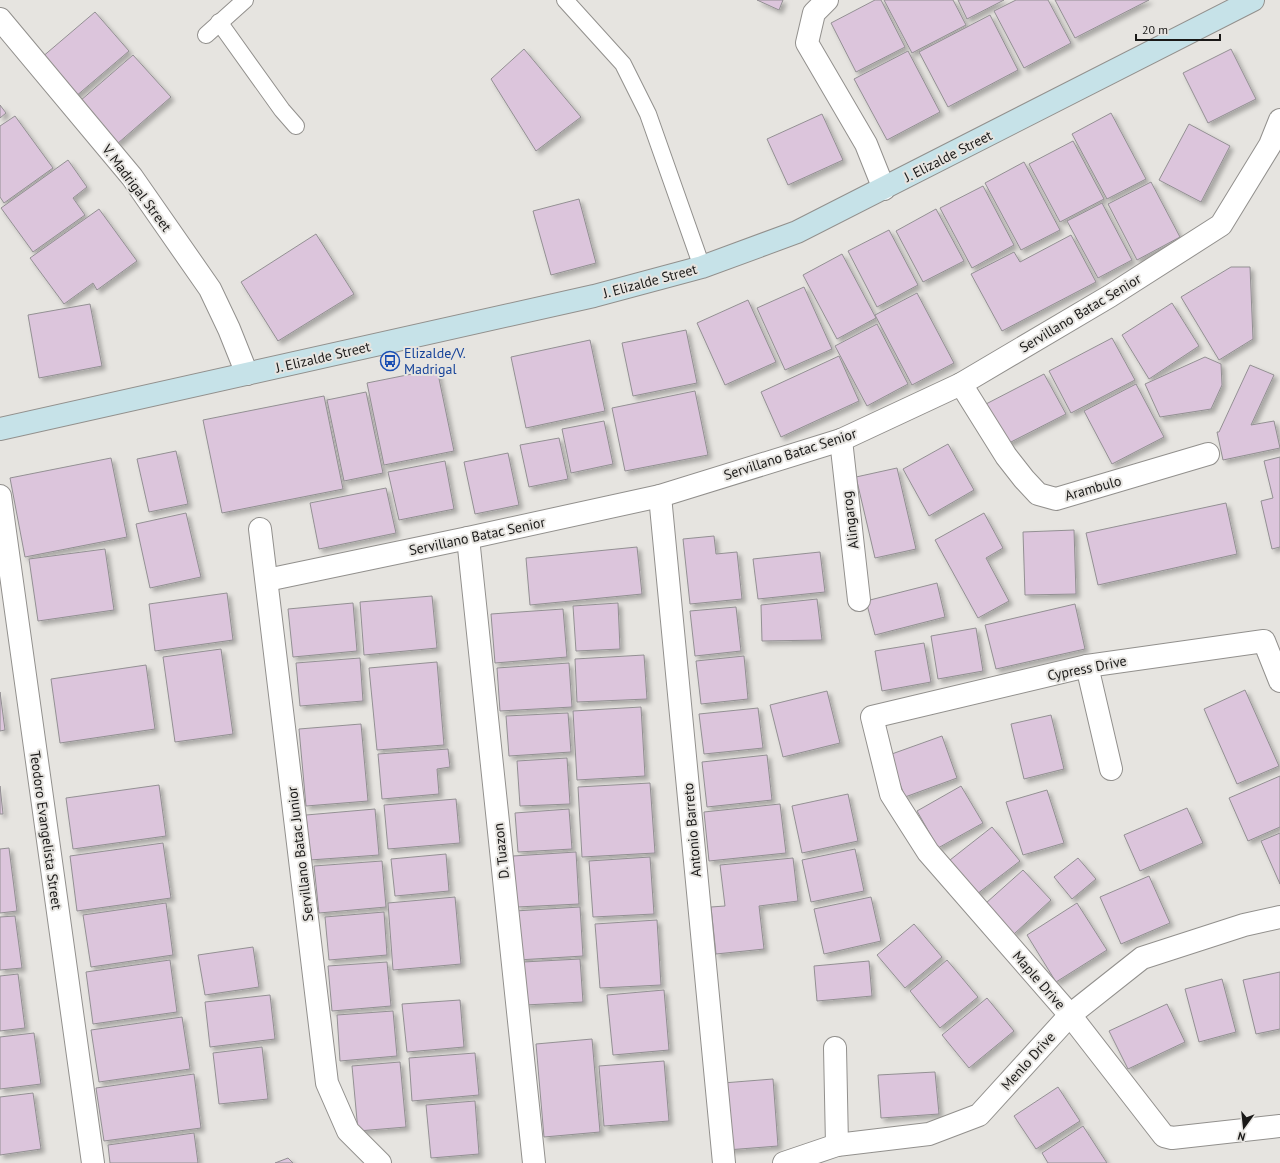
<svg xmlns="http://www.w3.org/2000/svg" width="1280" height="1163" font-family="'PT Sans',sans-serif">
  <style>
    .building { fill: #dcc5dc; stroke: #939093; filter: url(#shadow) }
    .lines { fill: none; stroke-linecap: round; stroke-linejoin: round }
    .lane-casing { stroke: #92908d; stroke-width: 18 }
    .street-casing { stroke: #92908d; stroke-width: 24 }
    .secondary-casing { stroke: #92908d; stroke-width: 24 }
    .lane { stroke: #fff; stroke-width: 16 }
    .street { stroke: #fff; stroke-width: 22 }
    .secondary { stroke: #c6e2e8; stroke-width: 22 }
    .labels { text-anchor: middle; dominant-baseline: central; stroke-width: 4; stroke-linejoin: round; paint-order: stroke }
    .street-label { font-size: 14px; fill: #1a1918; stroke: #e6e4e0 }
    .transit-label { font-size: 14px; fill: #164399; stroke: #e6e4e0; text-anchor: start }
  </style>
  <defs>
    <filter id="shadow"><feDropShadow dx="3.5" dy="3.5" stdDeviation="2" flood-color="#0004"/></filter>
  </defs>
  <rect width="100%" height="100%" fill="#e6e4e0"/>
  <g class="building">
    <path d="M757,0H783L779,10Z"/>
    <path d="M875,0H881L905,47L856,72L831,23Z"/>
    <path d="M884,0H953L966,25L912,53Z"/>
    <path d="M958,0H1004L967,19Z"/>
    <path d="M1016,0H1048L1071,43L1024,68L994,11Z"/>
    <path d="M1055,0H1149L1075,38Z"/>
    <path d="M95,12L129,51L75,97L41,58Z"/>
    <path d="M990,15L1018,70L948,107L919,52Z"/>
    <path d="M524,49L581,117L536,151L491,79Z"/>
    <path d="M1231,49L1256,99L1208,123L1183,73Z"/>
    <path d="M908,51L940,112L887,140L854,79Z"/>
    <path d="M133,55L171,97L117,144L80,101Z"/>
    <path d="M0,105L6,113L0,118Z"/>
    <path d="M1111,113L1146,179L1107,199L1072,134Z"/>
    <path d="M822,114L843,160L788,185L767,139Z"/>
    <path d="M15,116L53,168L4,203L0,197V126Z"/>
    <path d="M1189,124L1230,146L1201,202L1159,180Z"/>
    <path d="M1073,141L1104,199L1060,222L1029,164Z"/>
    <path d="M68,160L87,187L73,198L85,215L33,252L1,208Z"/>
    <path d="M1024,162L1060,230L1021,250L985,183Z"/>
    <path d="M1151,182L1180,237L1137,260L1108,204Z"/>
    <path d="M983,186L1014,245L972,268L940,208Z"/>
    <path d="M579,199L596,263L551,275L533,211Z"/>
    <path d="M1102,203L1132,260L1098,278L1067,221Z"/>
    <path d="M99,209L137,261L97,290L93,283L64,304L30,258Z"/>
    <path d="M936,209L964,261L923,282L896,231Z"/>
    <path d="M889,230L918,285L877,307L848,251Z"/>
    <path d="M316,234L354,294L278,341L241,282Z"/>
    <path d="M1071,235L1096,282L1002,331L971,274L1014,252L1020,262Z"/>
    <path d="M842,254L876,318L837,339L803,275Z"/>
    <path d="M1231,267H1250L1253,339L1219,360L1181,297Z"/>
    <path d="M804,287L832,349L785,370L757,308Z"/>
    <path d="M917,293L954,363L912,385L875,315Z"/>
    <path d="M748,300L776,362L725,385L697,323Z"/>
    <path d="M1172,303L1199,346L1149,379L1122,335Z"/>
    <path d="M90,304L102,366L39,378L28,315Z"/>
    <path d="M877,324L908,384L867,406L835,346Z"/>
    <path d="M686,330L697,383L633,396L622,343Z"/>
    <path d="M1112,338L1135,380L1071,413L1049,371Z"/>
    <path d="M590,340L605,411L526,428L511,357Z"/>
    <path d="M839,356L859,401L781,437L761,392Z"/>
    <path d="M1205,357L1221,364L1222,385L1211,409L1160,417L1145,384Z"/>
    <path d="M1250,365L1274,375L1251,425L1274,421L1280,448L1223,460L1217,432H1219Z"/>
    <path d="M437,369L454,451L384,465L367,383Z"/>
    <path d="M1044,374L1066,414L1007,444L986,404Z"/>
    <path d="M1136,384L1164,437L1112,464L1084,411Z"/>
    <path d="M695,391L708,455L625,471L612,408Z"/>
    <path d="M366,392L383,473L344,481L327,400Z"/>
    <path d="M324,396L343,489L222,513L203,420Z"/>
    <path d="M604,421L613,464L571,473L562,429Z"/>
    <path d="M559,438L568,479L529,487L520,445Z"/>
    <path d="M948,444L974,490L929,516L903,469Z"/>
    <path d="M176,451L188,504L149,512L137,459Z"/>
    <path d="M508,453L519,505L475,514L464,462Z"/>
    <path d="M1280,457V547L1272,549L1261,501L1273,498L1264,461Z"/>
    <path d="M111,458L127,537L25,557L10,478Z"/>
    <path d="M445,461L454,509L399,520L388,472Z"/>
    <path d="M897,468L916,549L875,558L856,477Z"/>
    <path d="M386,488L396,533L319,549L310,503Z"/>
    <path d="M1226,503L1237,554L1098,585L1086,533Z"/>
    <path d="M186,513L201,577L150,588L136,524Z"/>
    <path d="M984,513L1003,548L986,558L1009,601L978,618L935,540Z"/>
    <path d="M1074,530L1076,594L1025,595L1023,532Z"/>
    <path d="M714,536L716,554L737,552L742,599L690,604L683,539Z"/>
    <path d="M637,547L642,594L530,605L526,558Z"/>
    <path d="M105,549L114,610L38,621L29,559Z"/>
    <path d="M820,552L825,592L758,599L753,559Z"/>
    <path d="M937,583L945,617L875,635L866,601Z"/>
    <path d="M227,593L233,640L155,651L149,604Z"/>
    <path d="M432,596L437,648L364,655L360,602Z"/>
    <path d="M817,599L822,640L762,641L761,605Z"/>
    <path d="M353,603L357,651L293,657L288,609Z"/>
    <path d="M618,603L620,649L576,651L573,606Z"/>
    <path d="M1075,604L1085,649L996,669L985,625Z"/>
    <path d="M736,607L741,651L695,656L690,611Z"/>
    <path d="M563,609L567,657L495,663L491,614Z"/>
    <path d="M976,628L983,671L938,679L931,636Z"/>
    <path d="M924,643L931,682L882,691L875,651Z"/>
    <path d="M221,649L233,734L175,742L163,657Z"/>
    <path d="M644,655L647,699L577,702L575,659Z"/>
    <path d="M744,656L748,699L701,704L696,661Z"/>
    <path d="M360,658L363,701L300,706L296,663Z"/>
    <path d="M437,662L444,745L377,750L369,668Z"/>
    <path d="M569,663L572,707L500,711L497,668Z"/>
    <path d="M146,665L155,729L60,743L51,679Z"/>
    <path d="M1245,690L1279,766L1237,784L1204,709Z"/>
    <path d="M827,691L840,743L783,757L770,705Z"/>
    <path d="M0,692L5,730L0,731Z"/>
    <path d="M641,707L645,776L577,780L573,711Z"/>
    <path d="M758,708L763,748L704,754L699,714Z"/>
    <path d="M568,713L571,752L509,756L506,716Z"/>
    <path d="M1051,715L1064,769L1024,779L1011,724Z"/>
    <path d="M361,724L368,801L306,806L299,729Z"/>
    <path d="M942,736L957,778L905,797L889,755Z"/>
    <path d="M448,749L450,767L437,769L439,794L382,799L378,754Z"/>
    <path d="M767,755L772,800L707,807L702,762Z"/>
    <path d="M567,758L570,804L520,806L517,761Z"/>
    <path d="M1280,776V827L1248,841L1229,798Z"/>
    <path d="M650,783L655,853L582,857L578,787Z"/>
    <path d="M159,785L166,836L73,849L66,798Z"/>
    <path d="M0,786L3,814H0Z"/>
    <path d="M961,786L983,823L938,848L917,811Z"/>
    <path d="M1047,790L1064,843L1023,855L1006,802Z"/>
    <path d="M848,794L858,841L802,853L792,806Z"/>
    <path d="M456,799L460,843L388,849L384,805Z"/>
    <path d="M780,804L786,853L709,861L704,812Z"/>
    <path d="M1187,808L1203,843L1140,871L1124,835Z"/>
    <path d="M375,809L379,855L310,860L306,815Z"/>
    <path d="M569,809L572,849L518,852L515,813Z"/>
    <path d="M992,827L1020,861L977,894L950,860Z"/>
    <path d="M1280,833V884L1261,841Z"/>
    <path d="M163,843L171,898L77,911L70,856Z"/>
    <path d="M9,848L17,911L0,913V849Z"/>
    <path d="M855,849L864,891L811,902L802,860Z"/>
    <path d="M576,852L579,904L517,907L513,856Z"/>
    <path d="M446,854L449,891L395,896L391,859Z"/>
    <path d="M650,857L654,914L593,917L589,861Z"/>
    <path d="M793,858L798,901L759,906L764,949L716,954L711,907L725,906L720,865Z"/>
    <path d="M1078,858L1096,879L1072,899L1054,877Z"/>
    <path d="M382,861L386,907L319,913L314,866Z"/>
    <path d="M1023,870L1051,900L1014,934L986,903Z"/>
    <path d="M1149,876L1170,923L1121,944L1100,897Z"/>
    <path d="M455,897L461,964L393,970L388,903Z"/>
    <path d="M871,897L881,941L824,954L814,909Z"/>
    <path d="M166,903L173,955L91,967L83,915Z"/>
    <path d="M1077,903L1107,950L1056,982L1027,935Z"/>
    <path d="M580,907L583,956L518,960L515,911Z"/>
    <path d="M384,912L387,955L329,960L325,917Z"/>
    <path d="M15,916L22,968L0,970V917Z"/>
    <path d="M657,920L661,985L600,988L595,924Z"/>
    <path d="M914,924L942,957L905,988L877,955Z"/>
    <path d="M253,947L259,987L205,995L198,955Z"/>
    <path d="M580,959L583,1002L525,1005L523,962Z"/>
    <path d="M170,960L177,1012L93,1024L86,972Z"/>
    <path d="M947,960L978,997L940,1028L910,991Z"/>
    <path d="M869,961L872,996L817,1001L814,966Z"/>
    <path d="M387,962L391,1006L332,1011L328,966Z"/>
    <path d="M1280,972V1029L1256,1034L1243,980Z"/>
    <path d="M18,974L25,1028L0,1031V976Z"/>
    <path d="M1222,979L1236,1032L1199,1042L1185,989Z"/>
    <path d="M664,990L669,1050L613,1055L607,995Z"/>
    <path d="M270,995L275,1039L210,1047L205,1002Z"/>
    <path d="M987,998L1014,1031L969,1068L942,1035Z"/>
    <path d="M460,1000L464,1047L407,1052L402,1004Z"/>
    <path d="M1167,1004L1185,1042L1128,1069L1109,1031Z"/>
    <path d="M393,1011L397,1056L340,1061L337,1015Z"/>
    <path d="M182,1017L190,1069L99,1082L91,1030Z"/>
    <path d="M34,1033L41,1084L0,1089V1037Z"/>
    <path d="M592,1039L600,1132L544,1137L536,1044Z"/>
    <path d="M262,1047L268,1099L219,1104L213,1053Z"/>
    <path d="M475,1053L479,1095L412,1101L409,1058Z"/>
    <path d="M664,1061L669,1121L604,1126L599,1066Z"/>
    <path d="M400,1062L406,1127L358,1131L352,1066Z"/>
    <path d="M935,1072L939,1114L881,1118L878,1075Z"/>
    <path d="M194,1074L201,1128L104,1141L96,1088Z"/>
    <path d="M773,1079L778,1146L727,1150L723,1083Z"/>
    <path d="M1058,1087L1080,1121L1036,1149L1014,1116Z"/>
    <path d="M33,1093L41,1149L0,1155V1097Z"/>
    <path d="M475,1101L479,1154L431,1158L426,1105Z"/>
    <path d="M1083,1126L1107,1163H1048L1042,1153Z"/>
    <path d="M194,1133L198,1163H110L108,1145Z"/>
    <path d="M288,1158L293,1163H275Z"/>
  </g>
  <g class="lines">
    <g class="lane-casing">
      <g id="lane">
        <path d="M565,0L623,64L648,114L702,267"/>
        <path d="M219,22L282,110L296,126"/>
        <path d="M206,35L245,0"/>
      </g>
    </g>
    <g class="street-casing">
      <g id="street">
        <path d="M827,0L814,13L807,43L866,144L884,189"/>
        <path d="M0,19L132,177L210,289L229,329L247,374"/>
        <path d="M961,384L1006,456L1024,479L1038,494L1056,499L1208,454"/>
        <path d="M841,440L859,600"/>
        <path d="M0,496L93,1163"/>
        <path d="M660,496L724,1163"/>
        <path d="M260,529L327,1083L348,1131L380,1163"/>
        <path d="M468,538L534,1163"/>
        <path d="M267,580L468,538L660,496L841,440L961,384L1110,296L1221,225L1270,145L1280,120"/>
        <path d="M1087,666L1111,769"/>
        <path d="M1280,681L1264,641L1087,666L872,717L891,794L928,852L1070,1015L1164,1136L1172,1138L1280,1126"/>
        <path d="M835,1048L837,1145"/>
        <path d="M784,1163L837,1145L929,1134L979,1115L1070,1015L1142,958L1244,925L1280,917"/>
      </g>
    </g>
    <g class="secondary-casing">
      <path id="secondary" d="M0,429L594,296L702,267L797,232L1253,0"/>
    </g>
    <use href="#lane" class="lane"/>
    <use href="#street" class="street"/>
    <use href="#secondary" class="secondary"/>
  </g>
  <defs>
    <g id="bus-ring" transform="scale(1)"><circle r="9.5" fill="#e6e4e0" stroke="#1a4fb4" stroke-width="1.5"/><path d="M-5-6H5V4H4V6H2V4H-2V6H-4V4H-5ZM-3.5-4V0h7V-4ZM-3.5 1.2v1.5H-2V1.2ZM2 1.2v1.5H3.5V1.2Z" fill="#1a4fb4"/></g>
  </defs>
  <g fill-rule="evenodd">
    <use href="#bus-ring" x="390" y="361"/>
  </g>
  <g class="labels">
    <g class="street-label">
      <text transform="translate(948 156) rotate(-27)">J. Elizalde Street</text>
      <text transform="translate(137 188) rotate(53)">V. Madrigal Street</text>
      <text transform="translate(650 281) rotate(-15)">J. Elizalde Street</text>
      <text transform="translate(1080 313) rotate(-31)">Servillano Batac Senior</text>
      <text transform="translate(323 357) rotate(-13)">J. Elizalde Street</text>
      <text transform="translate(790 454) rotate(-18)">Servillano Batac Senior</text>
      <text transform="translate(1093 488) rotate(-16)">Arambulo</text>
      <text transform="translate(850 520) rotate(-97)">Alingarog</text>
      <text transform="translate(477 536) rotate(-12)">Servillano Batac Senior</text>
      <text transform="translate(1087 668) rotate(-11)">Cypress Drive</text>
      <text transform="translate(46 830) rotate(82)">Teodoro Evangelista Street</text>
      <text transform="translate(692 830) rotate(-95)">Antonio Barreto</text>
      <text transform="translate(501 851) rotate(-96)">D. Tuazon</text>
      <text transform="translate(300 854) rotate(-97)">Servillano Batac Junior</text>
      <text transform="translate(1039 980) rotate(49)">Maple Drive</text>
      <text transform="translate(1028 1061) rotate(-48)">Menlo Drive</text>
    </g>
    <g class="transit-label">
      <text x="404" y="353">Elizalde/V.<tspan x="404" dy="16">Madrigal</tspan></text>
    </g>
  </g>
  <g transform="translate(1244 1127) rotate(195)" stroke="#e6e4e0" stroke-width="3" paint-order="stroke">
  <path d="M0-3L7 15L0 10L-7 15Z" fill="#1a1918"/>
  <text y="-6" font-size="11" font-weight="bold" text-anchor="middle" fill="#1a1918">N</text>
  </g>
  <path d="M1136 34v6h84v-6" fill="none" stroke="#1a1918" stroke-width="2"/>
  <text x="1142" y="34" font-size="12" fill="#1a1918" stroke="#e6e4e0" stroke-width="3" paint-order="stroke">20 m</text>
</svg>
